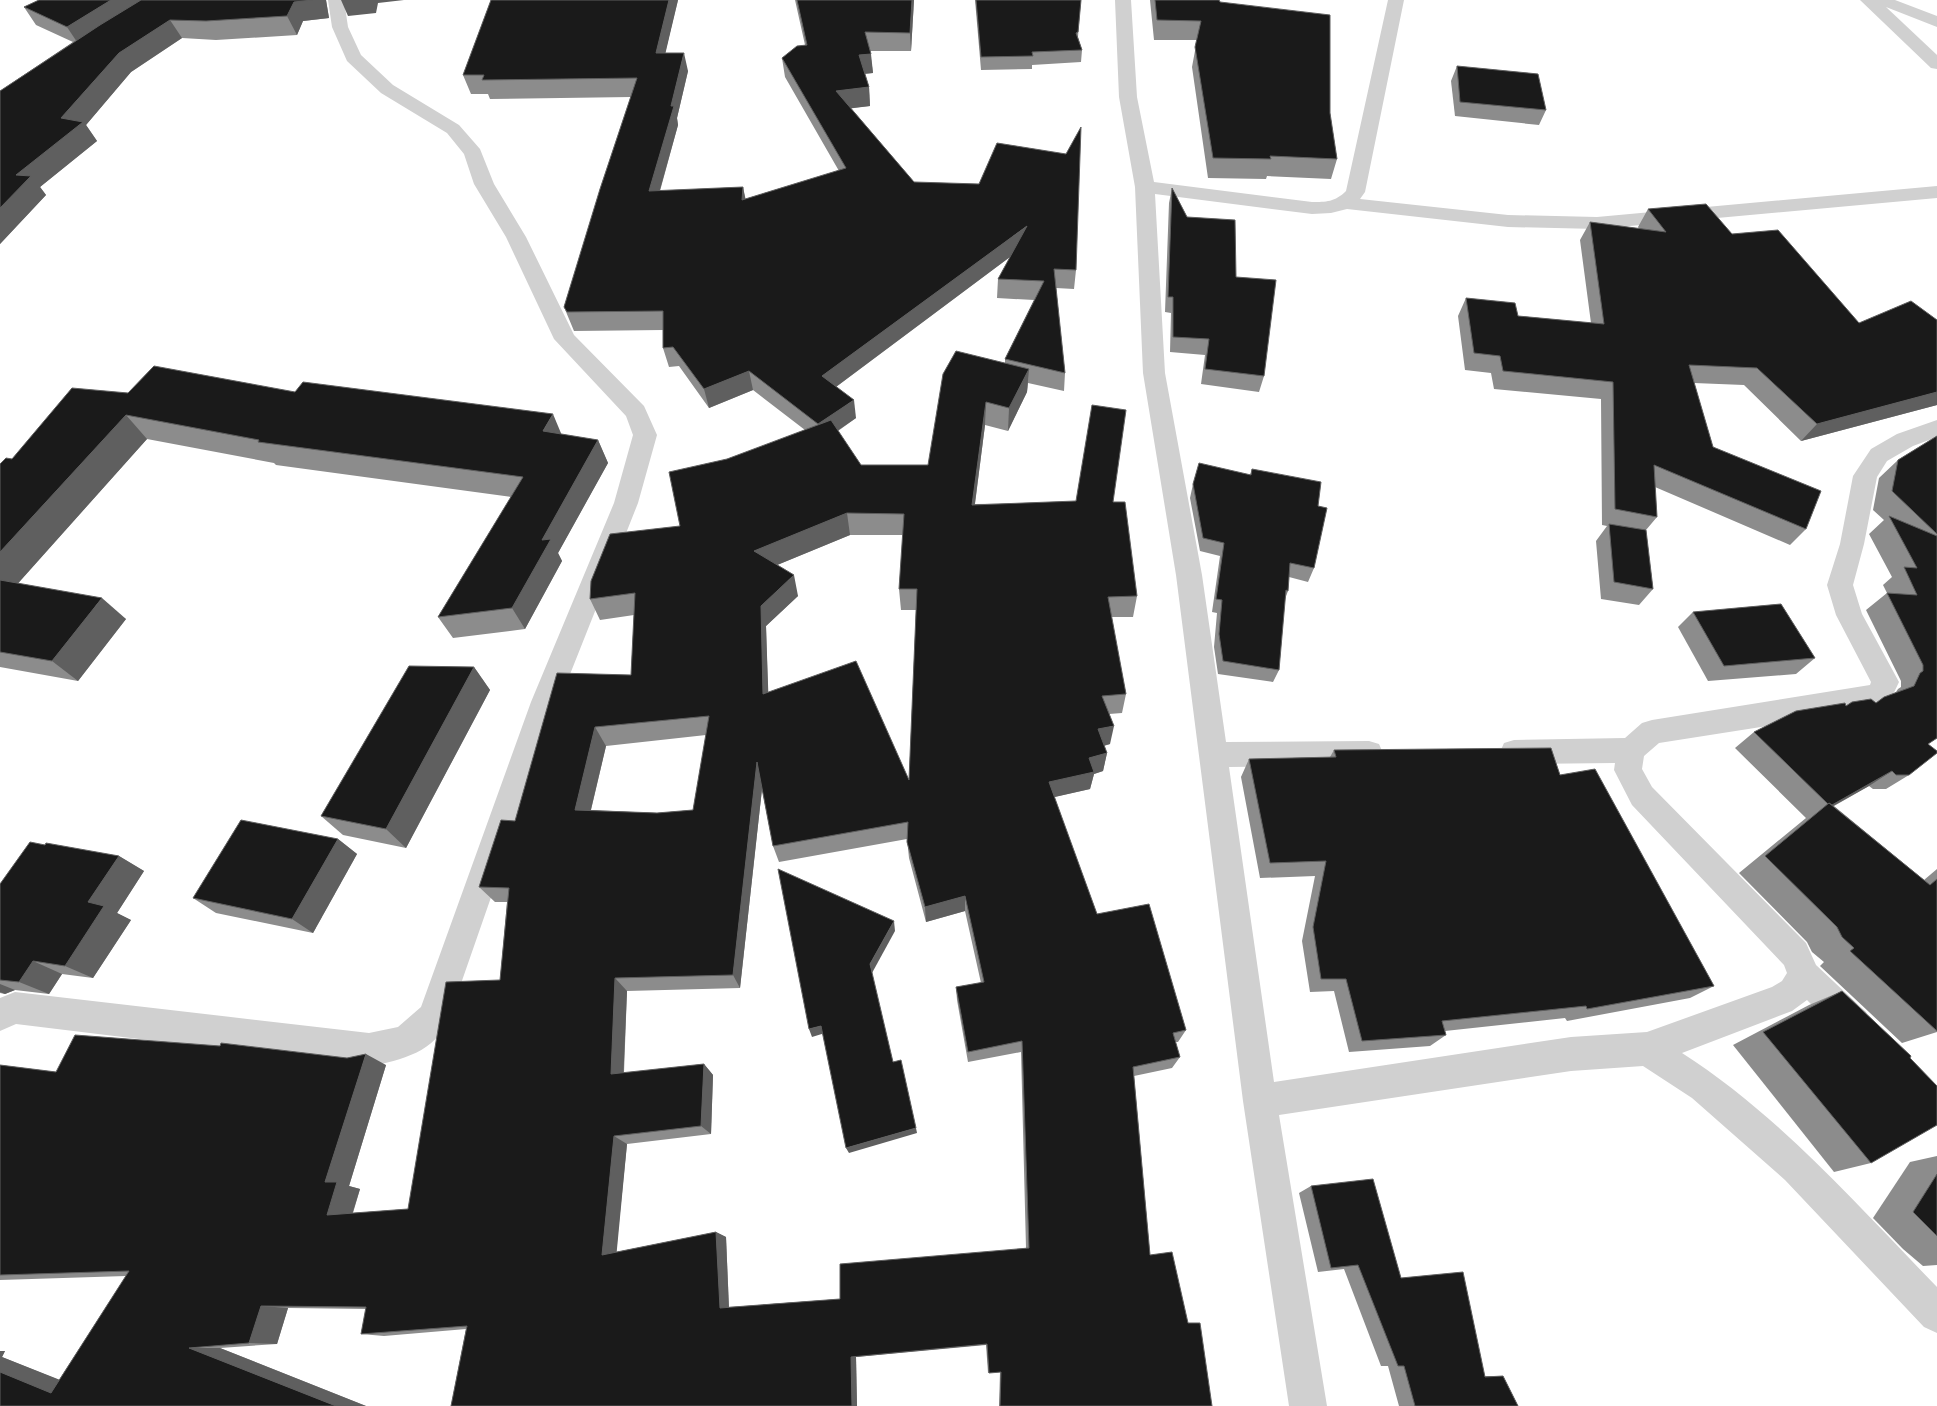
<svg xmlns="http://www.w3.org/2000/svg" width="1937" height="1406" font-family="'DejaVu Sans',sans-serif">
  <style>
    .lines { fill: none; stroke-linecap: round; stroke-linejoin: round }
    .minor { fill: #d0d0d0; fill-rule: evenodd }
    .wall { fill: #8c8c8c; fill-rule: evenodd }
    .shaded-wall { fill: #5f5f5f }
    .building { fill: #1a1a1a; stroke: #5f5f5f; fill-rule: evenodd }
  </style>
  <rect width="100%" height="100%" fill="#fff"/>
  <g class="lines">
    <g class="minor">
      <path d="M328,0H344L348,27L361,55L393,85L459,125L480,149L494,184L526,237L574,335L644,406L657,435L638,503L559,702L449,1018C435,1053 402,1059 369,1067L16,1024L0,1031V998L15,992L369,1033L398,1027L421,1007L531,702L614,503L633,435L626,416L554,339L506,237L474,184L464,154L447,133L381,93L347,61L332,27Z"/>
      <path d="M1115,0H1131L1137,97L1154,182L1312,202C1326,202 1335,202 1346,191L1388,0H1404L1365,192L1360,199L1508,215L1597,217L1937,186V198L1597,229L1508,227L1347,209L1331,213L1312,214L1155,194L1165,373L1202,575L1226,742L1369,741L1379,744L1383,753L1379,762L1369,765L1229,767L1274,1082L1571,1037L1647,1032L1772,987L1782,981L1787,973L1784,965L1632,805L1614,770L1615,763L1514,764L1504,761L1500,752L1504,743L1514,740L1625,738L1642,723L1652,720L1870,685L1871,682L1836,615L1827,585L1840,544L1853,476L1871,449L1897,434L1937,420V437L1913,446L1887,461L1877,477L1864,544L1853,585L1862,614L1899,682L1890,701L1863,711L1659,743L1644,756L1642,769L1652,787L1806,943L1816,965L1866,1012L1870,1024L1866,1036L1854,1040L1842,1036L1807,1000L1792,1011L1682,1053C1779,1115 1857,1205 1937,1287V1333L1924,1327L1785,1180L1692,1098L1643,1066L1571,1071L1279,1115L1327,1406H1289L1243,1101L1176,575L1143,373L1135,187L1119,97Z"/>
      <path d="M1860,0H1895L1937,16V27L1886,7L1937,55V69L1931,68Z"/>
    </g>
  </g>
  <g class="wall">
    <path d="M39,0H326L329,18L303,21L297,35L216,40L182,38L131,72L86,125L97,141L40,187L46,195L0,244V91L73,42L36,25L24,7Z"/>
    <path d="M491,0H678L665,53L688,71L677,118L678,125L660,191L743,187L745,199L839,171L785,77L782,58L805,45L795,0H914L911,51H870L873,73L865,74L869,87L870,106L851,108L914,182L1076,270L1074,289L1056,288L1065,373L1064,391L1028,383L1027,392L1008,431L985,425L975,504L1113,502L1137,596L1133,617H1111L1126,694L1122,713L1109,714L1110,744L1104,746L1107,753L1103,771L1094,774L1090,789L1054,797L1097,914L1186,1030L1178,1042H1175L1180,1057L1172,1068L1134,1076L1150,1255L1188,1323L1212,1406H999L1000,1372L988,1373L986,1345L856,1357L857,1406H451L466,1329L384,1336L361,1334L366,1309L288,1308L277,1344L220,1348L366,1406H0V1351H5L2,1357L59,1380L126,1276L0,1280V1065L56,1072L386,1065L349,1186L360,1189L353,1213L408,1209L500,980L507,902H495L479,887L515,821L631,675L634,615L600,620L590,599L680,526L727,459L805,430L753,390L709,408L679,366L669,367L663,348V330L574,331L564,307L631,97L490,99L488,94H471L463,75ZM1010,257L998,279L997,298L1034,300L1005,359V363L928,465H861L838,431L856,418L836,387ZM850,535H903L899,589L901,610H916L909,780L768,692L766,626L798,596L777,565ZM706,735L693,810L657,813L591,810L606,746ZM762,789L773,846L779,862L907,839L909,858L926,922L965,911L981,983L956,987L957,1000L968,1062L1021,1052L1026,1248L840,1299L729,1307L726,1237L716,1232L616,1252L627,1144L711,1134L713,1075L704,1064L624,1073L627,991L740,988Z"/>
    <path d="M975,0H1081L1078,37L1082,50L1081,62L1032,65V69L981,70Z"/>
    <path d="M1150,0H1219L1220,2L1330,113L1337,159L1331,179L1267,176L1266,179L1208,178L1192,67L1197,40H1154Z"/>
    <path d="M1457,66L1546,110L1539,125L1455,116L1451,81Z"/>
    <path d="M1172,188L1187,217L1236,277L1264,376L1259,392L1201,384L1205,355L1170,352L1171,313L1165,312L1169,203Z"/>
    <path d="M1648,209L1732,234L1859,323L1937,320V405L1801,441L1744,385L1694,383L1713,447L1806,529L1790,545L1655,487L1657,517L1646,530L1653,589L1639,605L1601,599L1596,541L1607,526L1602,525L1601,399L1494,389L1491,373L1465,370L1458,316L1466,298L1518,316L1591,323L1580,240L1590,222L1639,229L1638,227Z"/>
    <path d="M295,392L598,440L608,463L558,553L562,561L525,629L453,638L438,617L511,497L276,465L274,463L147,439L18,583L126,619L78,681L0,667V464L12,459L128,393Z"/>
    <path d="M1937,436V738L1928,744L1909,775L1886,789H1873L1869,786L1834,806L1924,880L1937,869V1032L1902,1043L1820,966L1824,962L1812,952L1807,942L1739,873L1806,818L1735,748L1754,732L1846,706L1876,703L1896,692L1898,689L1901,687V681L1866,610L1887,593L1883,585L1892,577L1869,534L1884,520L1873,510L1879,478L1898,460Z"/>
    <path d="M1252,469L1318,506L1314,568L1308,582L1289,577L1288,591L1285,599L1279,670L1273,682L1218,674L1214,647L1217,613L1212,612L1220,556L1200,551L1190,498L1193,484L1250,475Z"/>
    <path d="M1693,612L1815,658L1796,674L1708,681L1678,627Z"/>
    <path d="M474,667L490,690L406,848L343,835L321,816Z"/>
    <path d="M1334,750L1560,775L1714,986L1690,998L1567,1021L1565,1018L1445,1031L1446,1035L1430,1046L1349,1052L1334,991L1310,992L1302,941L1315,876L1260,878L1241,777L1249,759L1330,757Z"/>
    <path d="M338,839L357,854L313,933L216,913L193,898Z"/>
    <path d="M45,845L119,856L144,871L117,913L131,920L93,978L62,974L49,994L15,990L5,994L0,993V884Z"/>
    <path d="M1842,991L1871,1163L1834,1172L1733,1045L1809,1005Z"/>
    <path d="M1937,1156V1265L1923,1266L1903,1249L1873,1218L1910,1162Z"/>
    <path d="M1311,1186L1401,1278L1485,1376H1503L1518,1406H1399L1388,1366H1381L1344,1269L1318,1272L1299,1193Z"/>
  </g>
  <g class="shaded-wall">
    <path d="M111,0H145L79,45L67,27Z"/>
    <path d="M313,0H326L329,18L303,21L297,35L287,16L294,2Z"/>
    <path d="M341,0H404L378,3L376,13L348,16Z"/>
    <path d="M669,0H678L661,72L656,53Z"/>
    <path d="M912,0H914L911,51L910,33Z"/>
    <path d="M170,20L182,38L131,72L86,125L97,141L40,187L46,195L0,244V208L16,175L61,118L119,53Z"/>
    <path d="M684,53L688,71L677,118L678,125L654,211L649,191L671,106Z"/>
    <path d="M871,54L873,73L860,74L859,55Z"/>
    <path d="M869,87L870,106L838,110L836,91Z"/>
    <path d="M743,187L747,206L742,200Z"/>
    <path d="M1027,226L1026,245L825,395L822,376Z"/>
    <path d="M1029,369L1027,392L1008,431L1009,408Z"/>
    <path d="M749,371L753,390L709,408L704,389Z"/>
    <path d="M1937,392V405L1801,441L1817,424Z"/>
    <path d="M854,400L856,418L821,442L818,424Z"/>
    <path d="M986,402L985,425L972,526V505Z"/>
    <path d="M553,414L563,438L543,431Z"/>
    <path d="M126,415L147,439L5,598L0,594V552Z"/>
    <path d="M598,440L608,463L558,553L562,561L525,629L512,608L542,540Z"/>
    <path d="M847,513L850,535L760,572L754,551Z"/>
    <path d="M794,575L798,596L766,626L769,713L763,694L761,606Z"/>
    <path d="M102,598L126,619L78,681L52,661Z"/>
    <path d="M474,667L490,690L406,848L386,829Z"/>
    <path d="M1114,726L1110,744L1094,748L1098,729Z"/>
    <path d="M595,727L606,746L587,826L575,810Z"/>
    <path d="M1107,753L1103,771L1094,774L1090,789L1046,799L1049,782L1089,758Z"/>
    <path d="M757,762L763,780L740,988L733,975Z"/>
    <path d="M1892,771L1869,786L1808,820L1830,806Z"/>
    <path d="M338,839L357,854L313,933L292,919Z"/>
    <path d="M119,856L144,871L117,913L131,920L93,978L65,966L88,902Z"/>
    <path d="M965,896V911L926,922L925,907Z"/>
    <path d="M894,921L895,931L872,973L870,964Z"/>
    <path d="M33,961L62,974L49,994L19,982Z"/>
    <path d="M615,978L627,991L623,1084L611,1074Z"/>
    <path d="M0,984L15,990L5,994L0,992Z"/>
    <path d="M821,1026L825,1033L812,1037L809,1029Z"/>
    <path d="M366,1054L386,1065L349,1186L360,1189L350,1221L327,1215L325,1182Z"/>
    <path d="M704,1064L713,1075L711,1134L701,1126Z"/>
    <path d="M916,1128L917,1133L849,1153L846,1148Z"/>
    <path d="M614,1136L627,1144L616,1259L602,1255Z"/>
    <path d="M716,1232L726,1237L729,1310L720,1308Z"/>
    <path d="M261,1306L288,1308L277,1344L249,1343Z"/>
    <path d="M189,1348H220L366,1406H336Z"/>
    <path d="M0,1351H5L2,1357L88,1391L51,1393L0,1372Z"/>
    <path d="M851,1357H856L857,1406H852Z"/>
  </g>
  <g class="building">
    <path d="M39,0H111L67,27L24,7Z"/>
    <path d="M141,0H313L294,2L287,16L206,21L170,20L119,53L61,118L83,122L16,175L31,176L0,208V91L100,25Z"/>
    <path d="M491,0H669L656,53H684L671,106H674L649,191L743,187L742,200L846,168L782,58L797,46L807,45L797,0H912L910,33L865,32L871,54L859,55L869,87L836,91L914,182L979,184L997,143L1066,154L1081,127L1076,270L1054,269L1065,373L1005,359L1044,281L998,279L1027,226L822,376L854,400L818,424L749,371L704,389L673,347L663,348V311L567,312L564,307L600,189L637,78L482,80L484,75H463Z"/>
    <path d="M976,0H1081L1078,32L1076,33L1082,50L1032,52L1033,56L981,57Z"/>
    <path d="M1155,0H1219L1220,2L1330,15V113L1337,159L1270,156L1271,159L1213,158L1195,47L1201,21L1157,20Z"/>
    <path d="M1457,66L1538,74L1546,110L1460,102Z"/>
    <path d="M1172,188L1187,217L1235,220L1236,277L1276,280L1264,376L1205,369L1209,339L1173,337V297H1168Z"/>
    <path d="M1706,204L1732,234L1778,230L1859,323L1911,301L1937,320V392L1817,424L1757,368L1689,365L1713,447L1821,491L1806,529L1654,465L1657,517L1615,509L1613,382L1503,371L1500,356L1474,353L1466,298L1515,303L1518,316L1604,324L1590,222L1666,232L1648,209Z"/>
    <path d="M956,351L1029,369L1009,408L986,402L972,505L1076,501L1092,405L1126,410L1113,502H1125L1137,596L1108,597L1126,694L1102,696L1114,726L1098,729L1107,753L1089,758L1094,772L1049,782L1097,914L1149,904L1186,1030L1173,1033L1180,1057L1133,1067L1150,1255L1172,1252L1188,1323H1200L1212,1406H1000L1001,1372L989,1373L987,1344L851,1357L852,1406H451L467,1326L361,1334L366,1307L261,1306L249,1343L189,1348L336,1406H0V1372L51,1393L129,1271L0,1275V1065L56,1072L75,1035L220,1046L221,1043L347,1058L366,1054L325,1182H337L327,1215L408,1209L446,982L500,980L509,888L479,887L501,820L515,821L557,673L631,675L635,593L590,599L591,581L610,534L680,526L669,472L727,459L831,420L861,465H928L943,374ZM847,513L904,514L899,589H917L909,780L856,661L763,694L761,606L794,575L754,551ZM709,716L693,810L657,813L575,810L595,727ZM757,762L773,846L908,822L907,842L925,907L965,896L984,982L956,987L968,1052L1022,1041L1029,1248L840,1264V1299L720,1308L716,1232L602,1255L614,1136L701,1126L704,1064L611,1074L615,978L733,975Z"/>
    <path d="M154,366L295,392L303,382L553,414L543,431L598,440L542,540L551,539L512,608L438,617L523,477L258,442L259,440L126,415L0,552V464L6,458L12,459L72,388L128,393Z"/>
    <path d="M1937,436V534L1892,491L1898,460Z"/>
    <path d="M1199,463L1251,475L1252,469L1321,482L1318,506L1327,508L1314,568L1290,563L1288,591L1286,590L1279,670L1223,661L1219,634L1222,600L1216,599L1224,543L1203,538L1193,484Z"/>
    <path d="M1889,516L1937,536V738L1928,744L1937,751V753L1909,775H1896L1892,771L1832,805L1829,803L1828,804L1754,732L1796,711L1845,703L1846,706L1852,702L1871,699L1876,703L1884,697L1914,686L1920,673L1923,671V665L1887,593L1917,595L1904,567L1917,568Z"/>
    <path d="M1609,524L1646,530L1653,589L1614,582Z"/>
    <path d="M0,580L102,598L52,661L0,652Z"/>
    <path d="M1781,604L1815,658L1724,666L1693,612Z"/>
    <path d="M409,666L474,667L386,829L321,816Z"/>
    <path d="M1551,748L1560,775L1595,769L1714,986L1587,1009L1586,1006L1442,1021L1446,1035L1362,1041L1346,979H1321L1313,927L1326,861L1270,863L1249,759L1336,757L1334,750Z"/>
    <path d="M1829,803L1930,885L1937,879V1031L1850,951L1854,948L1842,937L1837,927L1765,856Z"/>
    <path d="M241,820L338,839L292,919L193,898Z"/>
    <path d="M30,842L45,845L46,843L119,856L88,902L104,906L65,966L33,961L19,982L0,980V884Z"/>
    <path d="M778,869L894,921L870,964L893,1062L901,1060L916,1128L846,1148L821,1026L809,1029Z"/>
    <path d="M1842,991L1911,1056L1910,1058L1937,1086V1125L1871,1163L1763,1032Z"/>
    <path d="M1937,1174V1236L1913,1212Z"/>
    <path d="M1373,1179L1401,1278L1463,1272L1485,1377L1503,1376L1518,1406H1415L1404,1366H1398L1358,1265L1331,1268L1311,1186Z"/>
  </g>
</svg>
